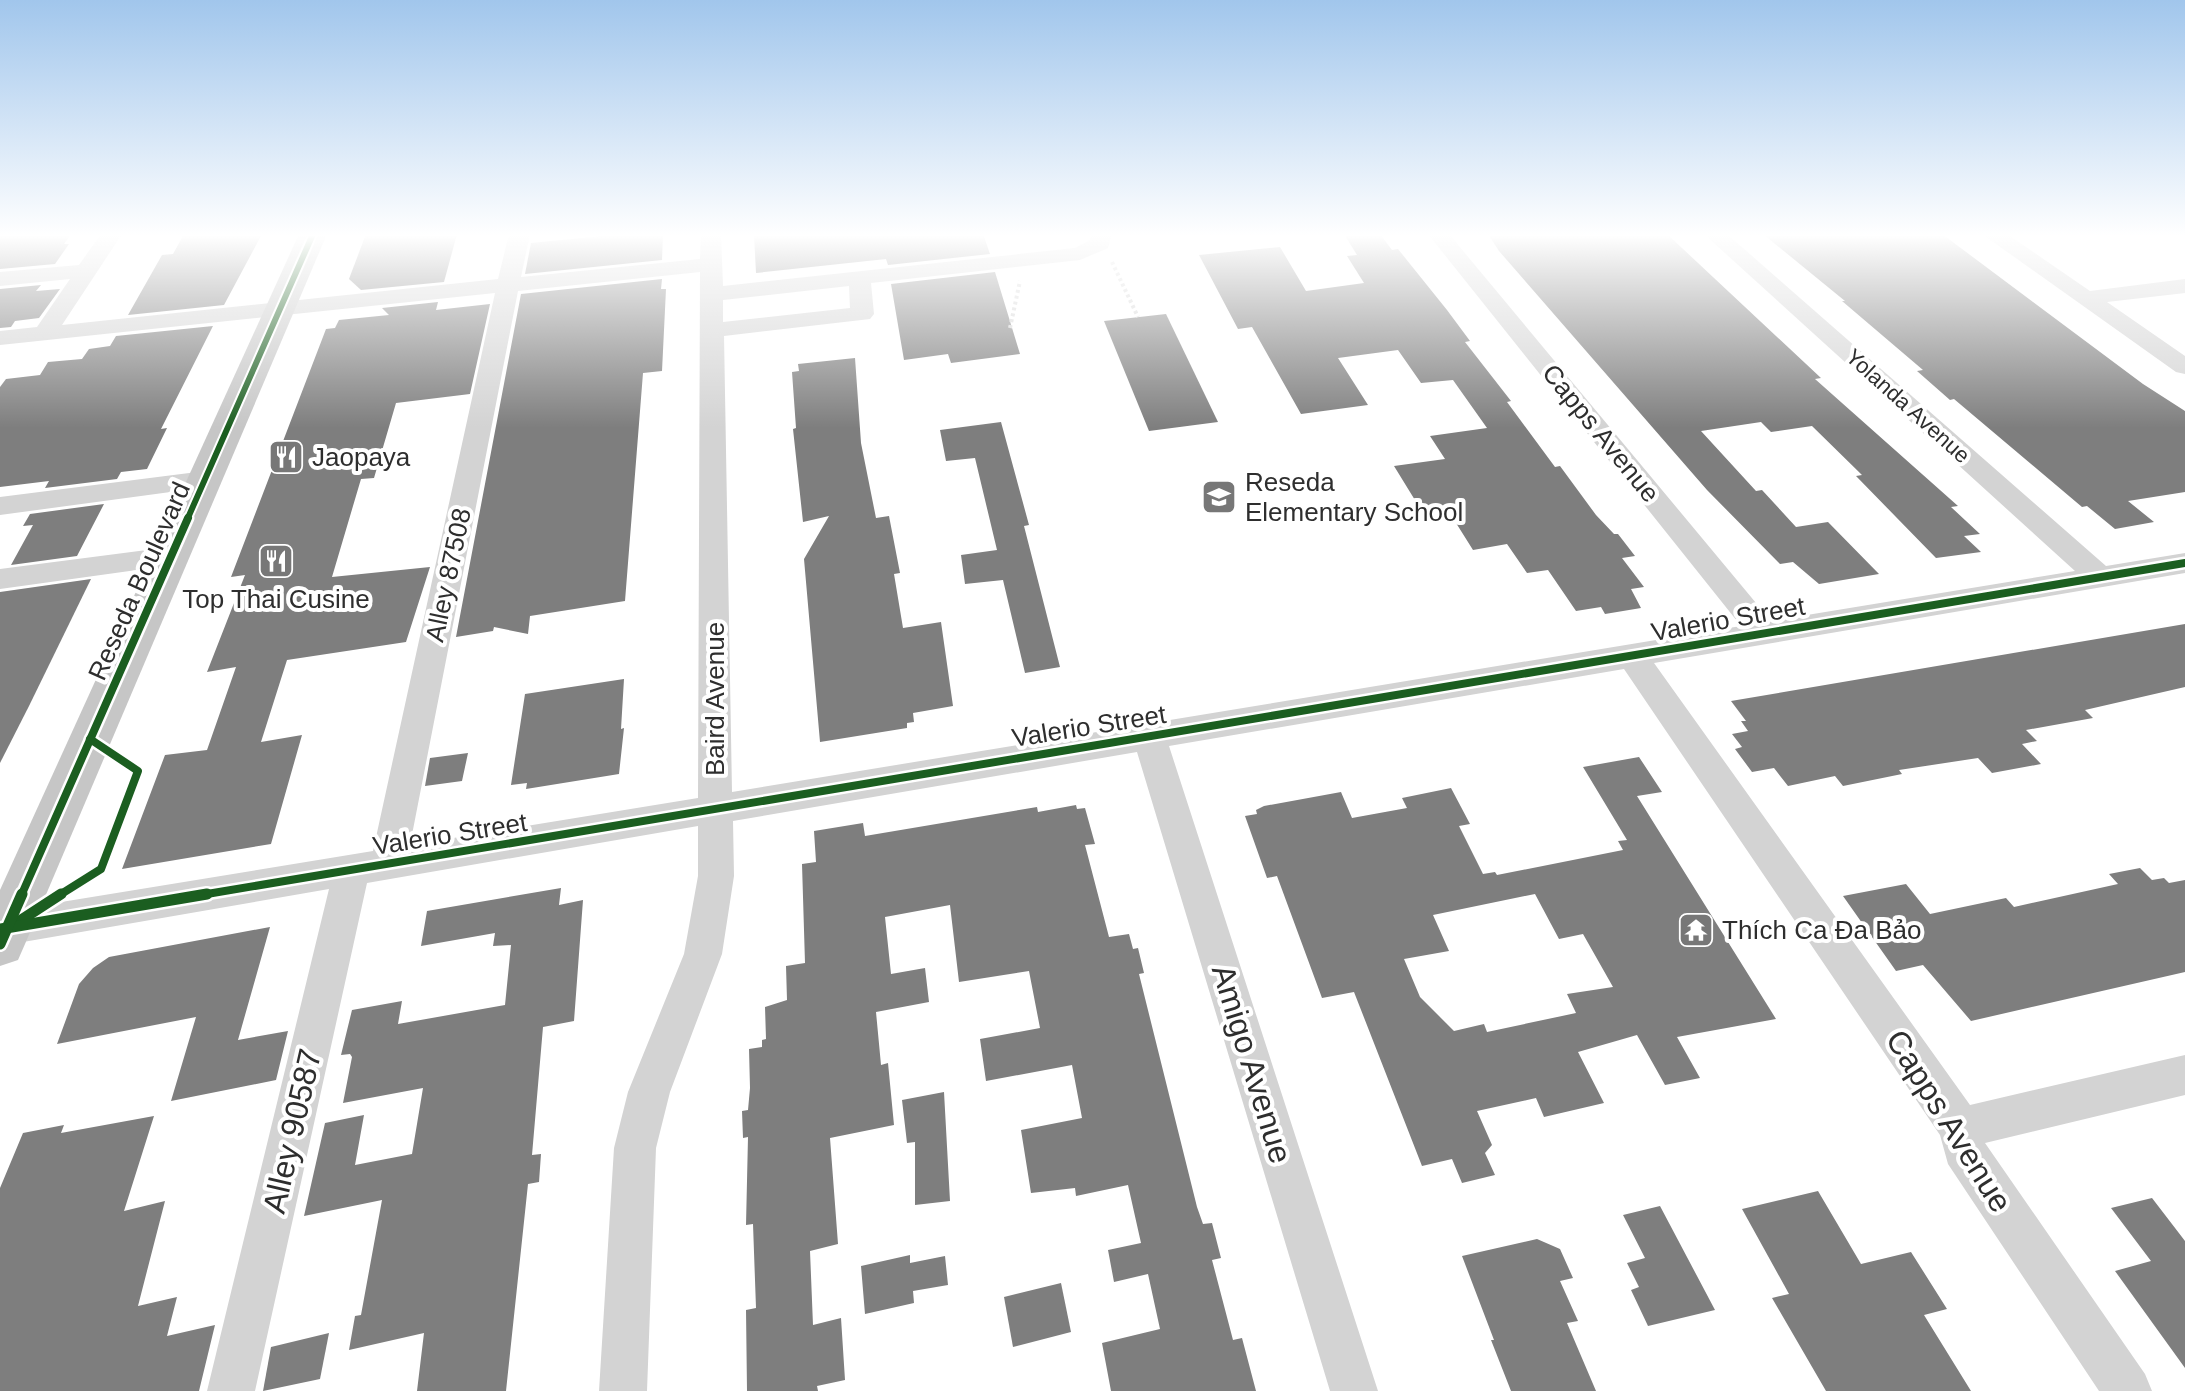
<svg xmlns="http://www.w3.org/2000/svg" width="2185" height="1391" font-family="Arial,sans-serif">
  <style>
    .building { fill: #7e7e7e; fill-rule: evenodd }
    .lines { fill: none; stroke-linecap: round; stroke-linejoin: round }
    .path { stroke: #d3d3d3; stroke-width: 4; stroke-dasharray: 3 3; stroke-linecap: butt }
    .minor { fill: #d3d3d3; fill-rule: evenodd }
    .major { fill: #c6c6c6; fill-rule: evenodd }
    .cycleway-far2-casing { stroke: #fff; stroke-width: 10 }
    .cycleway-far1-casing { stroke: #fff; stroke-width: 13 }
    .cycleway-casing { stroke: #fff; stroke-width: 16 }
    .cycleway-far2 { stroke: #1b5e20; stroke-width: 6 }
    .cycleway-far1 { stroke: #1b5e20; stroke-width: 8 }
    .cycleway { stroke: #1b5e20; stroke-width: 11 }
    .labels { text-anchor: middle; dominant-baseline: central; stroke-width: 8; stroke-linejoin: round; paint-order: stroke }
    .far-street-label { font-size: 22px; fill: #2e2e2e; stroke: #fff }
    .street-label { font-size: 26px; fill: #2e2e2e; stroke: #fff }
    .poi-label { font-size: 26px; fill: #2e2e2e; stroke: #fff; text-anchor: start }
    .near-street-label { font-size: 32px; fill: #2e2e2e; stroke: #fff }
  </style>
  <rect width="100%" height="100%" fill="#fff"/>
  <g class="building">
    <path d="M0,234H71L64,244H69L55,264L0,269Z"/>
    <path d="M184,234H262L224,305L128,315L162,255L173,254Z"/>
    <path d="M366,234H457L444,282L361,290L349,279Z"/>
    <path d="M623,234H663L662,260L525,274L531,243Z"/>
    <path d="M754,234H983L990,254L888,265L886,259L756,273Z"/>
    <path d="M1344,234H1380L1392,250L1398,249L1447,310L1470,341L1465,342L1511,401L1507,402L1555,467L1560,466L1596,515L1614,534H1618L1635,556L1622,558L1644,587L1631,589L1641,608L1605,614L1601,607L1576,611L1548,570L1527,573L1507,544L1473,550L1451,515L1426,518L1394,466L1445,459L1430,436L1487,428L1453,380L1421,383L1398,350L1338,358L1368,405L1301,414L1252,327L1238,329L1199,255L1280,247L1306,291L1364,283L1347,256L1357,255Z"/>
    <path d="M1488,234H1667L1821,378L1815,379L1958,506L1951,507L1980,534L1964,536L1981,552L1936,558L1856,476L1862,475L1812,426L1771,432L1761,422L1701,431L1756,491L1762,490L1796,527L1828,522L1879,574L1819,584L1793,562L1780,564L1707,490L1499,251Z"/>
    <path d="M1763,234H1942L2143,384L2185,411V492L2128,501L2154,522L2115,529L2087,506L2082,507L1954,399L1950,400L1917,371L1923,370L1842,301H1845Z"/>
    <path d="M995,272L1020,354L951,363L948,354L904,360L891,284Z"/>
    <path d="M662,279L661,289H666L662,371L643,373L625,601L530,616L528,634L494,627L493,631L456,637L521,294Z"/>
    <path d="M41,285L36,291L60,289L39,318L15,321L11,327L0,328V289Z"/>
    <path d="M438,302L436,310L490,304L470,394L396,403L374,478L361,479L332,577L430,567L406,642L287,660L261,742L302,735L271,844L122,869L165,755L207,750L236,667L207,672L245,575L231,577L326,329L335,328L339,320L389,315L382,308Z"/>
    <path d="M1166,314L1218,422L1149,431L1104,321Z"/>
    <path d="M213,326L161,429L167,428L147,469L121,472L117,479L45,488L49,481L0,487V387L6,379L40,375L48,362L82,359L89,349L110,346L116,336Z"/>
    <path d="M855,358L861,443L876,518L889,516L900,573L894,574L903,628L941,622L953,706L913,713L914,722L907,723V728L820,742L804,559L829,516L803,522L793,429L796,428L792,372L799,371L798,364Z"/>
    <path d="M1001,422L1029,525L1024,526L1060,667L1025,673L1003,580L965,584L961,555L997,550L975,458L946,461L940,430Z"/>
    <path d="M104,504L77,556L11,565L33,525L23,526L30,514Z"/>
    <path d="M91,579L29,706L0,763V592Z"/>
    <path d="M2185,624V687L2085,710L2093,718L2026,730L2037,741L2022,744L2041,764L1992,773L1978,758L1899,770L1902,774L1843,786L1835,776L1788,786L1774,768L1752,772L1735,749L1742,747L1732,734L1748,731L1741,721H1746L1731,701Z"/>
    <path d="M624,679L621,729L624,728L619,774L526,789L527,783L511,785L525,694Z"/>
    <path d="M468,753L462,781L425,786L430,758Z"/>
    <path d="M1639,757L1662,792L1637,796L1776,1019L1677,1037L1700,1078L1665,1085L1637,1035L1578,1052L1604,1103L1544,1117L1536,1098L1477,1111L1492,1145L1485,1153L1495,1175L1462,1183L1452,1159L1422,1166L1354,992L1322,998L1277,876L1267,878L1245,816L1257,814L1256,810L1264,806L1341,792L1352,818L1407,808L1402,798L1451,788L1470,824L1459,826L1483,874L1495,872L1497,875L1623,850L1618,841L1627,840L1583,767ZM1535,894L1559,939L1583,934L1613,987L1567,994L1576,1013L1487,1032L1484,1024L1454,1031L1420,997L1404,959L1449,951L1433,915Z"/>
    <path d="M1076,805L1077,809L1085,808L1095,844L1085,845L1109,937L1129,934L1133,949L1138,948L1144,973L1139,974L1197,1207L1203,1224L1212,1223L1221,1258L1212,1260L1233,1340L1242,1338L1256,1391H1111L1102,1343L1160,1329L1148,1274L1114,1282L1108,1250L1141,1243L1128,1185L1076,1196L1075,1188L1031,1193L1021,1130L1082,1118L1072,1065L986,1081L980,1039L1040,1028L1029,971L959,982L950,905L885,917L891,974L925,968L929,1002L876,1012L881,1065L888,1063L894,1125L830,1138L838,1244L810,1251L813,1325L841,1318L845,1380L817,1386L818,1391H747L746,1310L756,1308L753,1224L746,1225L748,1137L743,1138L742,1111L748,1110L750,1088L749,1049L762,1047V1040L766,1039L765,1007L787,1000L786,966L805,963L802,864L816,862L814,831L863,823L865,836L1037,807L1038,812Z"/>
    <path d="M2140,868L2152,880L2164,878L2169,883L2185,880V972L1971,1021L1923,965L1896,971L1843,896L1906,884L1930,914L2006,898L2014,907L2118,884L2109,874Z"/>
    <path d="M561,888L559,905L583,900L574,1021L543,1027L532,1155L541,1154L539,1182L528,1184L506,1391H417L424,1333L349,1350L355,1316L361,1315L382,1200L304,1216L325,1123L364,1115L355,1165L412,1154L423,1088L343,1103L352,1057L350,1054L341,1055L352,1010L402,1001L398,1024L505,1005L511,945L493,946L495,933L421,946L427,911Z"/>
    <path d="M270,927L238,1040L288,1031L276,1080L171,1101L196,1017L57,1044L79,984L93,968L109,957Z"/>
    <path d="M944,1092L950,1201L915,1205V1142L907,1143L902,1100Z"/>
    <path d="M154,1116L124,1211L165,1201L138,1306L177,1297L167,1336L215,1325L199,1391H0V1188L23,1133L64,1125L61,1133Z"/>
    <path d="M1818,1191L1861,1264L1911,1252L1947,1309L1924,1315L1971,1391H1826L1772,1298L1789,1294L1742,1209Z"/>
    <path d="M2152,1198L2185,1241V1368L2115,1271L2151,1261L2111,1208Z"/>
    <path d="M1660,1206L1715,1310L1648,1326L1631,1290L1639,1287L1627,1263L1645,1258L1623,1215Z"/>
    <path d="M1537,1239L1560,1249L1573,1278L1560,1281L1578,1321L1567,1323L1596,1391H1511L1491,1340H1494L1462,1256Z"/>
    <path d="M910,1255V1263L945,1256L948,1285L913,1291L914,1303L865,1314L861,1266Z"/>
    <path d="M1061,1283L1071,1332L1013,1347L1004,1297Z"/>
    <path d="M329,1333L320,1379L263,1391L271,1347Z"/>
  </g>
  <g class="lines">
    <g class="path">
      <path d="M1112,262L1138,317"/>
      <path d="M1010,328L1020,281"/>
    </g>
    <g class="minor">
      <path d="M101,234H122L62,325L498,279L509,234H530L521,277L700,259L701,234H721L723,286L1075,248L1090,240L1092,234H1112L1108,248L1080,260L871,283L874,314L870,319L724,336L732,792L1741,626L1428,234H1449L1771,621L2075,571L1704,234H1727L2106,566L2185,553V573L1654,663L1970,1105L2185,1055V1095L1985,1143L2145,1374L2152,1391H2099L1948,1164L1940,1135L1624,669L1169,746L1378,1391H1330L1137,752L733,821L734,876L722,954L670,1092L656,1148L647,1391H599L614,1148L628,1092L684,954L698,876V826L367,883L255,1391H207L329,889L0,946V912L373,851L495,293L0,345V331L37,327L70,279L0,286V272L79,265ZM700,272L698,798L410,845L518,291ZM849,286L850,308L723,322V300Z"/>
      <path d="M1982,234H2007L2090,291L2185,279V293L2107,302L2185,356V374L2176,372Z"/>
      <path d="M205,471L215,474L218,480L215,486L0,515V497Z"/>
      <path d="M170,547L180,550L184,557L180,564L0,589V569Z"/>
    </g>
    <path class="major" d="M299,234H327L25,944L18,960L0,966V890Z"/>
    <g class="cycleway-far2-casing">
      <path id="cycleway-far2" d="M187,520L313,234"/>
    </g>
    <g class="cycleway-far1-casing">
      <g id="cycleway-far1">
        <path d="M21,896L188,518"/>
        <path d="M58,896L101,869L138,771L90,739"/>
        <path d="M195,896L2185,563"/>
      </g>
    </g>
    <g class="cycleway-casing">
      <g id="cycleway">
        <path d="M18,922L61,894"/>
        <path d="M0,929L207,894"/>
        <path d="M0,944L22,894"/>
      </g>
    </g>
    <use href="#cycleway-far2" class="cycleway-far2"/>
    <use href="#cycleway-far1" class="cycleway-far1"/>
    <use href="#cycleway" class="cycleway"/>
  </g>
  <linearGradient id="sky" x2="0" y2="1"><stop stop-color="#a1c6ec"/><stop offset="0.55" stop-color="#fff"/><stop offset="1" stop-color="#fff" stop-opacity="0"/></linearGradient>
  <rect width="2185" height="428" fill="url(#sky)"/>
  <defs>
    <g id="restaurant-square" transform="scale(1.8)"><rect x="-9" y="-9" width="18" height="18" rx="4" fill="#777" stroke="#fff"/><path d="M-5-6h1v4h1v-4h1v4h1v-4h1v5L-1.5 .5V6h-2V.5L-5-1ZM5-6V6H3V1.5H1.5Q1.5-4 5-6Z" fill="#fff"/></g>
    <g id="school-square" transform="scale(1.8)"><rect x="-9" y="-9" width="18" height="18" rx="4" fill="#777" stroke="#fff"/><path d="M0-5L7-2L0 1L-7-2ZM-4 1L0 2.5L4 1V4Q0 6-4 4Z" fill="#fff"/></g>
    <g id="temple-square" transform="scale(1.8)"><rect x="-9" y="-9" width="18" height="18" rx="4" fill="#777" stroke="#fff"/><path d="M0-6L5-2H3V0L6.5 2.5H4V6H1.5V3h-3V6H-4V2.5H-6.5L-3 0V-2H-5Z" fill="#fff"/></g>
  </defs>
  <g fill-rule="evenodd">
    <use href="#restaurant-square" x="286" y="457"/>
    <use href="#school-square" x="1219" y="497"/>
    <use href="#restaurant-square" x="276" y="561"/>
    <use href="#temple-square" x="1696" y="930"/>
  </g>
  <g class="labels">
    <g class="far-street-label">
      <text transform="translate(1908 406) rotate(42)">Yolanda Avenue</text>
    </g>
    <g class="street-label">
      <text transform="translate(1601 433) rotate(51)">Capps Avenue</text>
      <text transform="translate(448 575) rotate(-78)">Alley 87508</text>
      <text transform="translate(139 581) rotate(-66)">Reseda Boulevard</text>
      <text transform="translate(1728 619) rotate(-10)">Valerio Street</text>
      <text transform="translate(715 699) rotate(-90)">Baird Avenue</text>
      <text transform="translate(1089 726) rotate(-9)">Valerio Street</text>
      <text transform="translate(450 834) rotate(-9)">Valerio Street</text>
    </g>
    <g class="poi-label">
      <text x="312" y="457">Jaopaya</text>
      <text x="1245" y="482">Reseda<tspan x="1245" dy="30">Elementary School</tspan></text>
      <text x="276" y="599" text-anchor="middle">Top Thai Cusine</text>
      <text x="1722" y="930">Thích Ca Đa Bảo</text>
    </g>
    <g class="near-street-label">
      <text transform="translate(1252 1064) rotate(73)">Amigo Avenue</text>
      <text transform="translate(1949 1121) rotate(58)">Capps Avenue</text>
      <text transform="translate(292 1131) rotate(-77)">Alley 90587</text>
    </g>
  </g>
</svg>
